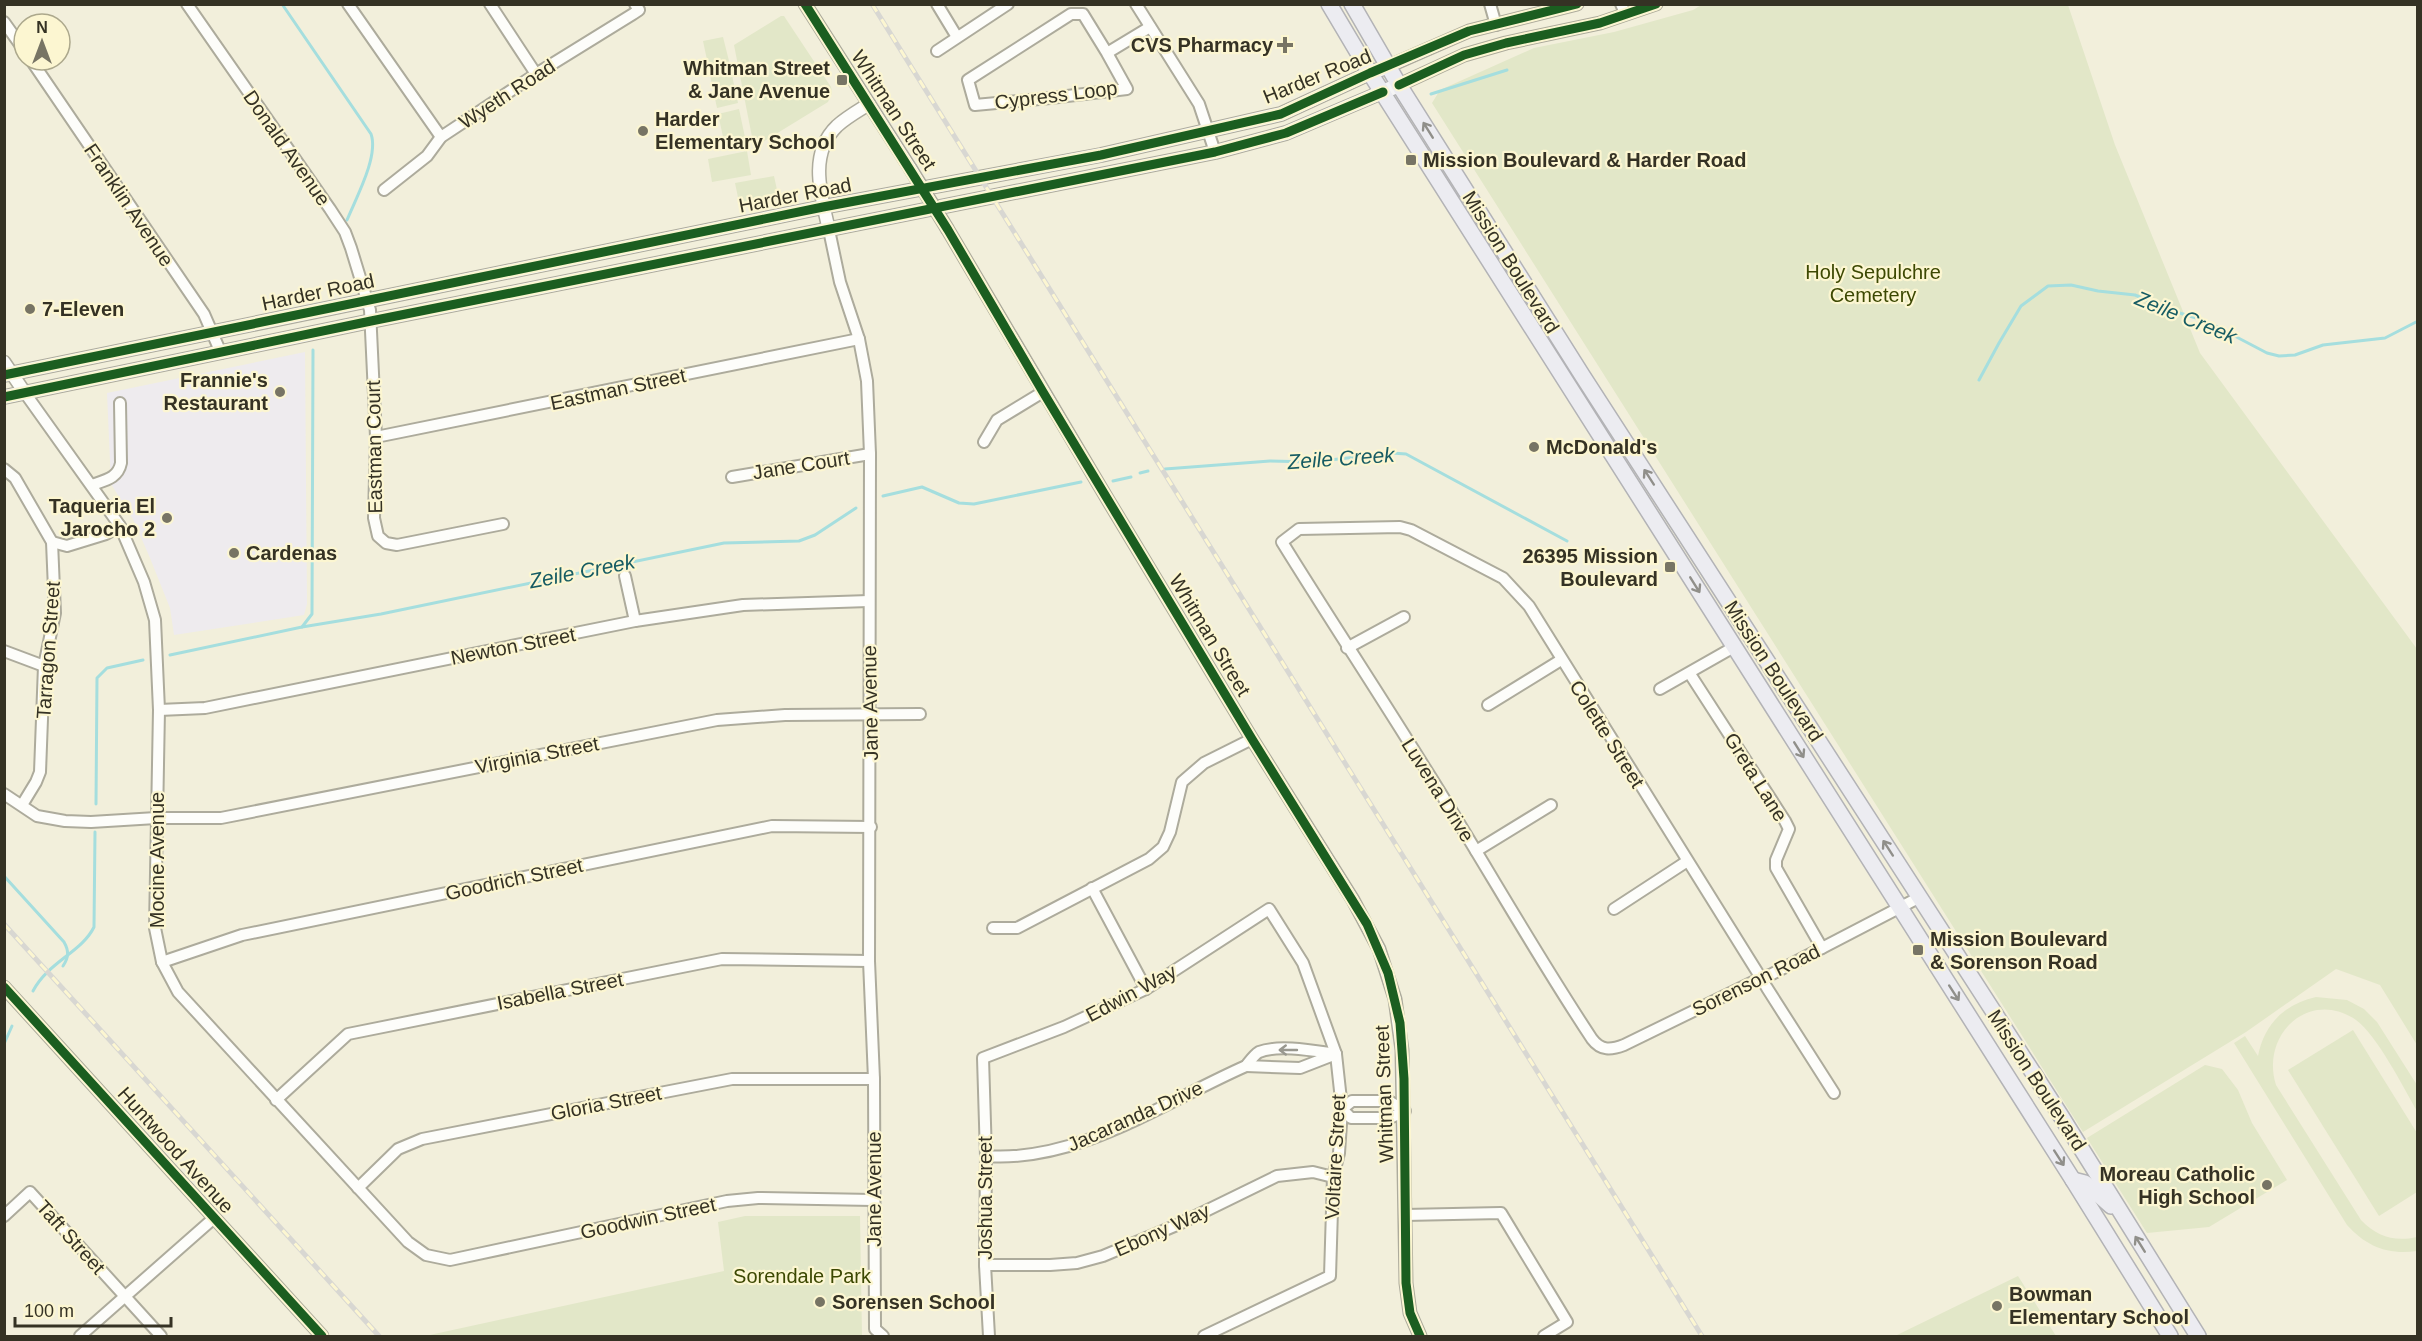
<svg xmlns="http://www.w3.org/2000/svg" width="2422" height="1341" font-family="Arial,sans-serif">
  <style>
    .commercial { fill: #eeebee }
    .green { fill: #e2e7c8 }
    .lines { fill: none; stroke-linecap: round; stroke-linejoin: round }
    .stream { stroke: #a5dede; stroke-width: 3 }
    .minor-casing { stroke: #adab9c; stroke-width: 14 }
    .tertiary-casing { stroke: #adab9c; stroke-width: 15 }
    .secondary-casing { stroke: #adab9c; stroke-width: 16 }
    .primary-casing { stroke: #b3b3b6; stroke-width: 18 }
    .minor { stroke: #fdfdfa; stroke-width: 10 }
    .tertiary { stroke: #fdfdfa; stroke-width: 12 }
    .secondary { stroke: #f5f5f5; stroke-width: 14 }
    .primary { stroke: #ececf1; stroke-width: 15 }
    .rail-casing { stroke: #d8d7d2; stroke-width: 5 }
    .rail { stroke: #fcf6d1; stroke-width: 3; stroke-dasharray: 9; stroke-linecap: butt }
    .tertiary-bridge-casing { stroke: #adab9c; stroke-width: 15; stroke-linecap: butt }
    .tertiary-bridge { stroke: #fdfdfa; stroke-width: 12 }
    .cycleway-casing { stroke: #fcf6d1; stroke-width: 13 }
    .cycleway { stroke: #1b5e20; stroke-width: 9 }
    .oneway { stroke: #908f8a }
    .oneway2 { stroke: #99988f }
    .poi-dot { fill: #777464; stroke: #fcf6d1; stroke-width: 2 }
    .labels { text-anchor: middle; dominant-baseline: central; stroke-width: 4.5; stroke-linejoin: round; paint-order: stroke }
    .poi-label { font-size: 20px; font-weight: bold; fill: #353224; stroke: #fcf6d1; text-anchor: start }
    .street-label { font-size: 20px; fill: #353224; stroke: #fcf6d1 }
    .park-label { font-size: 20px; fill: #3c4802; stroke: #fcf6d1 }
    .water-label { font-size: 21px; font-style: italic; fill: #175c63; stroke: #fcf6d1 }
  </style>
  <rect width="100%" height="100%" fill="#f2efdb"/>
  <path class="commercial" d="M305,352L307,604L304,615L174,635L170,608L150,558L133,519L111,484L107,393Z"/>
  <g class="green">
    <path d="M1703,4L2068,5L2115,145L2200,353L2417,649V1045L2380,985L2336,969L2246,1032L2083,1132L1432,103L1440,90L1534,48L1614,32L1693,10Z"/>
    <path d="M781,16H784L831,87L832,93L828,102L758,145L753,142L734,45Z"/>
    <path d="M723,37L731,69L710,74L703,41Z"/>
    <path d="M731,71L738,103L717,108L710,75Z"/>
    <path d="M739,109L746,142L725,146L718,114Z"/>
    <path d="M747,151L751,175L712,182L708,159Z"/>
    <path d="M774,176L779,199L740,207L735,183Z"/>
    <path d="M2316,997L2347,1000L2364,1009L2377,1022L2417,1085V1111C2403,1087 2377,1035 2356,1020C2310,988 2260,1034 2276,1085L2361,1220C2377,1237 2395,1242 2417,1237V1251C2388,1255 2367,1247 2347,1225L2234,1043L2245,1036L2258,1056C2264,1025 2284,1004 2316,997Z"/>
    <path d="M2353,1030L2417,1133V1192L2379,1216L2288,1070Z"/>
    <path d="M2205,1065L2222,1069L2238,1090L2252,1123L2287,1180L2209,1227L2147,1233L2087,1138Z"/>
    <path d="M745,1216H860L862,1336H425L724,1271L718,1222Z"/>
    <path d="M2018,1276L2056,1336H1895Z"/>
  </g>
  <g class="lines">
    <g class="stream">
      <path d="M282,4L371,134C379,156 356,198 347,220"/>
      <path d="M1431,94L1507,70"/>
      <path d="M1979,380L1999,343L2021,306L2048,286L2071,285L2098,291L2135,295L2173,311L2206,321L2267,353L2279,356L2295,355L2323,345L2385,338L2418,321"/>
      <path d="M1165,469L1270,461L1312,462L1392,453L1406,454L1567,541"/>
      <path d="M1140,473L1148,471"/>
      <path d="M1113,481L1131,477"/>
      <path d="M883,496L922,487L959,503L974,504L1081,482"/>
      <path d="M302,627L381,614L724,543L799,541L815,535L856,508"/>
      <path d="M170,655L302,627L312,614L313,350"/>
      <path d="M96,804L97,678L107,668L143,660"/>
      <path d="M4,876L64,942C69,951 69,957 63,966"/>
      <path d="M33,991C48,962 82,952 94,927L95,832"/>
      <path d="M4,1044L12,1026"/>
    </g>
    <g class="minor-casing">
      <g id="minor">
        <path d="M187,4L330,209L345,232L351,248L370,310L376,437L374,518L378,536L386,543L397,545L503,524"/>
        <path d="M348,4L441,137"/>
        <path d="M490,4L536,74"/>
        <path d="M937,4L957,37"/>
        <path d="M1136,4L1199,104L1215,152"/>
        <path d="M1490,4L1496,25"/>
        <path d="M1621,4L1625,13"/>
        <path d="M4,22L24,50"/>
        <path d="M937,51L1008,4"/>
        <path d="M1107,53L1127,89L1050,98L975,105L968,80L1071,14H1083L1107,53L1150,27"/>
        <path d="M31,60L204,314L221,353"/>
        <path d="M384,190L427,156L441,137L536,74L633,14L639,10L635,4"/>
        <path d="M829,230L840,282L859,339L867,381L870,454L869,961L874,1079L875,1329L883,1336"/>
        <path d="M25,393L120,526L144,582L155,620L159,710L155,928L162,962L178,992L408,1242L426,1255L450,1260L727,1201L758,1198L873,1200"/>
        <path d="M376,437L859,339"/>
        <path d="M984,442L997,420L1043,392"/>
        <path d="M4,469L15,478L52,542L55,613L44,666L40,772L36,782L22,805"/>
        <path d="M732,477L870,454"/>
        <path d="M92,485C106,480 118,478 121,463L120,403"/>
        <path d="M52,542L67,546L106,534L120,526"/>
        <path d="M625,576L635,621"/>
        <path d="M1347,648L1404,617"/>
        <path d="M4,651L44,666"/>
        <path d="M1690,674L1785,821L1789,829L1776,860V868L1822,948"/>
        <path d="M1660,689L1734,647"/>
        <path d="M1488,705L1561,660"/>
        <path d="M159,710L205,708L635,621L743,605L869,601"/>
        <path d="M4,794L37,816L65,821L91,822L156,818H221L717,720L785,715L920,714"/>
        <path d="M1476,851L1551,805"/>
        <path d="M1092,888L1146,989"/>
        <path d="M1614,909L1686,862"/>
        <path d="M993,928H1017L1149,859L1163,847L1170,832L1182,782L1204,763L1252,739"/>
        <path d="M162,962L242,935L772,826L871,827"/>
        <path d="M1246,1066L1300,1068L1336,1054"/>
        <path d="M1834,1093L1767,988L1761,978L1529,606L1503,578L1411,530L1400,527L1299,529L1282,542C1329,618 1378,692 1425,768C1482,858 1533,950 1592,1039C1601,1051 1611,1050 1624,1045L1761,978L1772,974L1920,897"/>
        <path d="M276,1100L348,1034L722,959L869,961"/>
        <path d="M1352,1101H1389L1405,1111L1390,1118H1351L1342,1109Z"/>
        <path d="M986,1156C1078,1163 1164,1102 1246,1066C1250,1061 1254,1055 1259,1052C1279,1044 1315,1051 1336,1054"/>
        <path d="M358,1188L398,1149L422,1139L732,1079H874"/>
        <path d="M1405,1215L1501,1213L1567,1322L1544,1336"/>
        <path d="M4,1216L30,1192L161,1336"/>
        <path d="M985,1265H1050L1077,1263L1103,1256L1177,1225L1277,1176L1313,1172L1333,1177"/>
        <path d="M80,1336L214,1218"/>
        <path d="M989,1336L985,1265L986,1156L983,1058L1064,1027L1146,989L1269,909L1303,963L1336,1054L1342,1109L1339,1153L1333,1177L1330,1276L1204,1336"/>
      </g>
    </g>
    <g class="tertiary-casing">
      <g id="tertiary">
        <path d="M805,4L910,168"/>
        <path d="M1389,66L1469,31L1577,4"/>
        <path d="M1399,85L1464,55L1506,43L1600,23L1656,4"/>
        <path d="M829,230C821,195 808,154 837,126C847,117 858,111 869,104"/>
        <path d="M948,230L1105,495L1252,739L1353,900L1379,949L1395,999L1402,1050L1406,1283L1410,1313L1420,1336"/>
        <path d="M4,362L25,393"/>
        <path d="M4,987L322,1336"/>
      </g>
    </g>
    <g class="secondary-casing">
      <g id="secondary">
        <path d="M4,375L823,207L1101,155L1281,114L1370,73L1389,66"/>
        <path d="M4,397L371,321L1215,152L1286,133L1399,85"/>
      </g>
    </g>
    <g class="primary-casing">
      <g id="primary">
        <path d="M1329,4L1370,73L2073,1180L2170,1336"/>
        <path d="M1352,4L1399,85L1582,375L2061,1116L2198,1336"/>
        <path d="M2073,1180L2085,1183L2111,1206"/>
      </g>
    </g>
    <use href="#minor" class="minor"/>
    <use href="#tertiary" class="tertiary"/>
    <use href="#secondary" class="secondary"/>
    <use href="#primary" class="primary"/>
    <g class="rail-casing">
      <g id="rail">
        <path d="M872,4L1702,1336"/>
        <path d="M4,924L379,1336"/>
      </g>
    </g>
    <use href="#rail" class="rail"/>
    <g class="tertiary-bridge-casing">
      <path id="tertiary-bridge" d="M910,168L948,230"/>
    </g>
    <use href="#tertiary-bridge" class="tertiary-bridge"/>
    <g class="cycleway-casing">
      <g id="cycleway">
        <path d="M805,4L948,230L1043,392L1252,739L1367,924L1388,973L1400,1023L1404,1079L1406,1283L1410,1313L1420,1336"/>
        <path d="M1399,85L1464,55L1506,43L1600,23L1656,4"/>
        <path d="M4,375L823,207L1101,155L1281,114L1370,73L1469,31L1577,4"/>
        <path d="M4,397L371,321L1215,152L1286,133L1383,92"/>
        <path d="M4,987L322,1336"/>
      </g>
    </g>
    <use href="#cycleway" class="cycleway"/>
  </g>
  <defs><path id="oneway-shaft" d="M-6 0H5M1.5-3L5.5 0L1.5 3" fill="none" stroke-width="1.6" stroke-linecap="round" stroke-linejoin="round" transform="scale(1.5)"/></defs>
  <g class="oneway">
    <use href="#oneway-shaft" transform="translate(1428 130) rotate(-122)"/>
    <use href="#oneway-shaft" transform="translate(1649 477) rotate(-123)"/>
    <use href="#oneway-shaft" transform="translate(1695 585) rotate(58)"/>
    <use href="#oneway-shaft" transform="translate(1799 750) rotate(58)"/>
    <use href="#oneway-shaft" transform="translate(1888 848) rotate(-123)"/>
    <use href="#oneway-shaft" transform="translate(1954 993) rotate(57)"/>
    <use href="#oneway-shaft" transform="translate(2059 1158) rotate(57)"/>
    <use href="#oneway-shaft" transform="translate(2140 1244) rotate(-122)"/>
  </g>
  <use class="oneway2" href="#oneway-shaft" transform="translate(1288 1050) rotate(180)"/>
  <g class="poi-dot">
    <path d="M1282 36h6v6h6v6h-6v6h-6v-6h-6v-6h6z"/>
    <rect x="836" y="74" width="12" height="12" rx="3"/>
    <circle cx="643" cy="131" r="6"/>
    <rect x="1405" y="154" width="12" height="12" rx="3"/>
    <circle cx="30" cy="309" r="6"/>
    <circle cx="280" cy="392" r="6"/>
    <circle cx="1534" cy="447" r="6"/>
    <circle cx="167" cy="518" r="6"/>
    <circle cx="234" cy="553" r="6"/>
    <rect x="1664" y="561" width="12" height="12" rx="3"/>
    <rect x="1912" y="944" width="12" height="12" rx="3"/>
    <circle cx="2267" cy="1185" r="6"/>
    <circle cx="820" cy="1302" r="6"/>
    <circle cx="1997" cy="1306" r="6"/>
  </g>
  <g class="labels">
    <g class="poi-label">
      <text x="1273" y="45" text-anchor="end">CVS Pharmacy</text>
      <text x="830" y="68" text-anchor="end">Whitman Street<tspan x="830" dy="23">&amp; Jane Avenue</tspan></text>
      <text x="655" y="119">Harder<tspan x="655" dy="23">Elementary School</tspan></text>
      <text x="1423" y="160">Mission Boulevard &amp; Harder Road</text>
      <text x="42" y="309">7-Eleven</text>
      <text x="268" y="380" text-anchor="end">Frannie's<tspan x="268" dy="23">Restaurant</tspan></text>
      <text x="1546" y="447">McDonald's</text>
      <text x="155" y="506" text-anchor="end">Taqueria El<tspan x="155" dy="23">Jarocho 2</tspan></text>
      <text x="246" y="553">Cardenas</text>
      <text x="1658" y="556" text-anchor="end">26395 Mission<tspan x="1658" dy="23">Boulevard</tspan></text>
      <text x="1930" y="939">Mission Boulevard<tspan x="1930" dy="23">&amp; Sorenson Road</tspan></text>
      <text x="2255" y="1174" text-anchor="end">Moreau Catholic<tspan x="2255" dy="23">High School</tspan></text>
      <text x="2009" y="1294">Bowman<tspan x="2009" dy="23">Elementary School</tspan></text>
      <text x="832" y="1302">Sorensen School</text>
    </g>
    <g class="street-label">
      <text transform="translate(1317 76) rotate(-22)">Harder Road</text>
      <text transform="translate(507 94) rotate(-33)">Wyeth Road</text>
      <text transform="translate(1056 95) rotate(-7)">Cypress Loop</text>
      <text transform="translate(894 110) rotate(57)">Whitman Street</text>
      <text transform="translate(287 148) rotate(55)">Donald Avenue</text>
      <text transform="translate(795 195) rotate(-11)">Harder Road</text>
      <text transform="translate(129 205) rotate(56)">Franklin Avenue</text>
      <text transform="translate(1511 262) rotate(58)">Mission Boulevard</text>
      <text transform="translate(318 292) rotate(-12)">Harder Road</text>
      <text transform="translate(618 389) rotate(-12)">Eastman Street</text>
      <text transform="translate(374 447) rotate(-91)">Eastman Court</text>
      <text transform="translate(801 465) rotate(-9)">Jane Court</text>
      <text transform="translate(1210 635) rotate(59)">Whitman Street</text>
      <text transform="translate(513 646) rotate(-11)">Newton Street</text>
      <text transform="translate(48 650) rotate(-86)">Tarragon Street</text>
      <text transform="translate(1774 671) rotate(57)">Mission Boulevard</text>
      <text transform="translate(870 703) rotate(-91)">Jane Avenue</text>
      <text transform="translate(1607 734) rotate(58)">Colette Street</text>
      <text transform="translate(537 755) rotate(-11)">Virginia Street</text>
      <text transform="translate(1756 777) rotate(58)">Greta Lane</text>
      <text transform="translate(1438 790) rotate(58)">Luvena Drive</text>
      <text transform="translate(157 860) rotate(-90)">Mocine Avenue</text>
      <text transform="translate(514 879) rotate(-12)">Goodrich Street</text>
      <text transform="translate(1756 980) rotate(-26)">Sorenson Road</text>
      <text transform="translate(560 991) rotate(-11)">Isabella Street</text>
      <text transform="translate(1131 993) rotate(-28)">Edwin Way</text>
      <text transform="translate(2037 1080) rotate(57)">Mission Boulevard</text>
      <text transform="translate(1384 1094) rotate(-92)">Whitman Street</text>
      <text transform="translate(606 1103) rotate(-11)">Gloria Street</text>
      <text transform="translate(1135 1116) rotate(-24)">Jacaranda Drive</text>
      <text transform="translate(176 1150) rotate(48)">Huntwood Avenue</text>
      <text transform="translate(1335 1157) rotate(-87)">Voltaire Street</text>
      <text transform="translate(874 1189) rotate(-90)">Jane Avenue</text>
      <text transform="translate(985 1198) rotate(-90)">Joshua Street</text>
      <text transform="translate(648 1218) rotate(-12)">Goodwin Street</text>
      <text transform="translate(1162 1230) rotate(-24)">Ebony Way</text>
      <text transform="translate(71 1237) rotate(48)">Taft Street</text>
    </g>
    <g class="park-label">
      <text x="1873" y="272">Holy Sepulchre<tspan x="1873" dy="23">Cemetery</tspan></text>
      <text x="802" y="1276">Sorendale Park</text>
    </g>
    <g class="water-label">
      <text transform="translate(2186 317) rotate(22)">Zeile Creek</text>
      <text transform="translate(1341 458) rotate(-4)">Zeile Creek</text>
      <text transform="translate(582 571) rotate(-11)">Zeile Creek</text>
    </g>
  </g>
  <rect width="2422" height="1341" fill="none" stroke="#353224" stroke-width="12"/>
  <g transform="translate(42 42)"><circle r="28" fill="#fcf6d1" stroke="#aca88c" stroke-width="1.5"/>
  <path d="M0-4.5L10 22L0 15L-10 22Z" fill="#777464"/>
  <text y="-9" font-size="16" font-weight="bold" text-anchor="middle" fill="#353224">N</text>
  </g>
  <path d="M15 1317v9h156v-9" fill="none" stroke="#353224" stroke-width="3"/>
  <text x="24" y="1317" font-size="18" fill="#353224" stroke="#fcf6d1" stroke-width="4.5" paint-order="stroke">100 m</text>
</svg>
